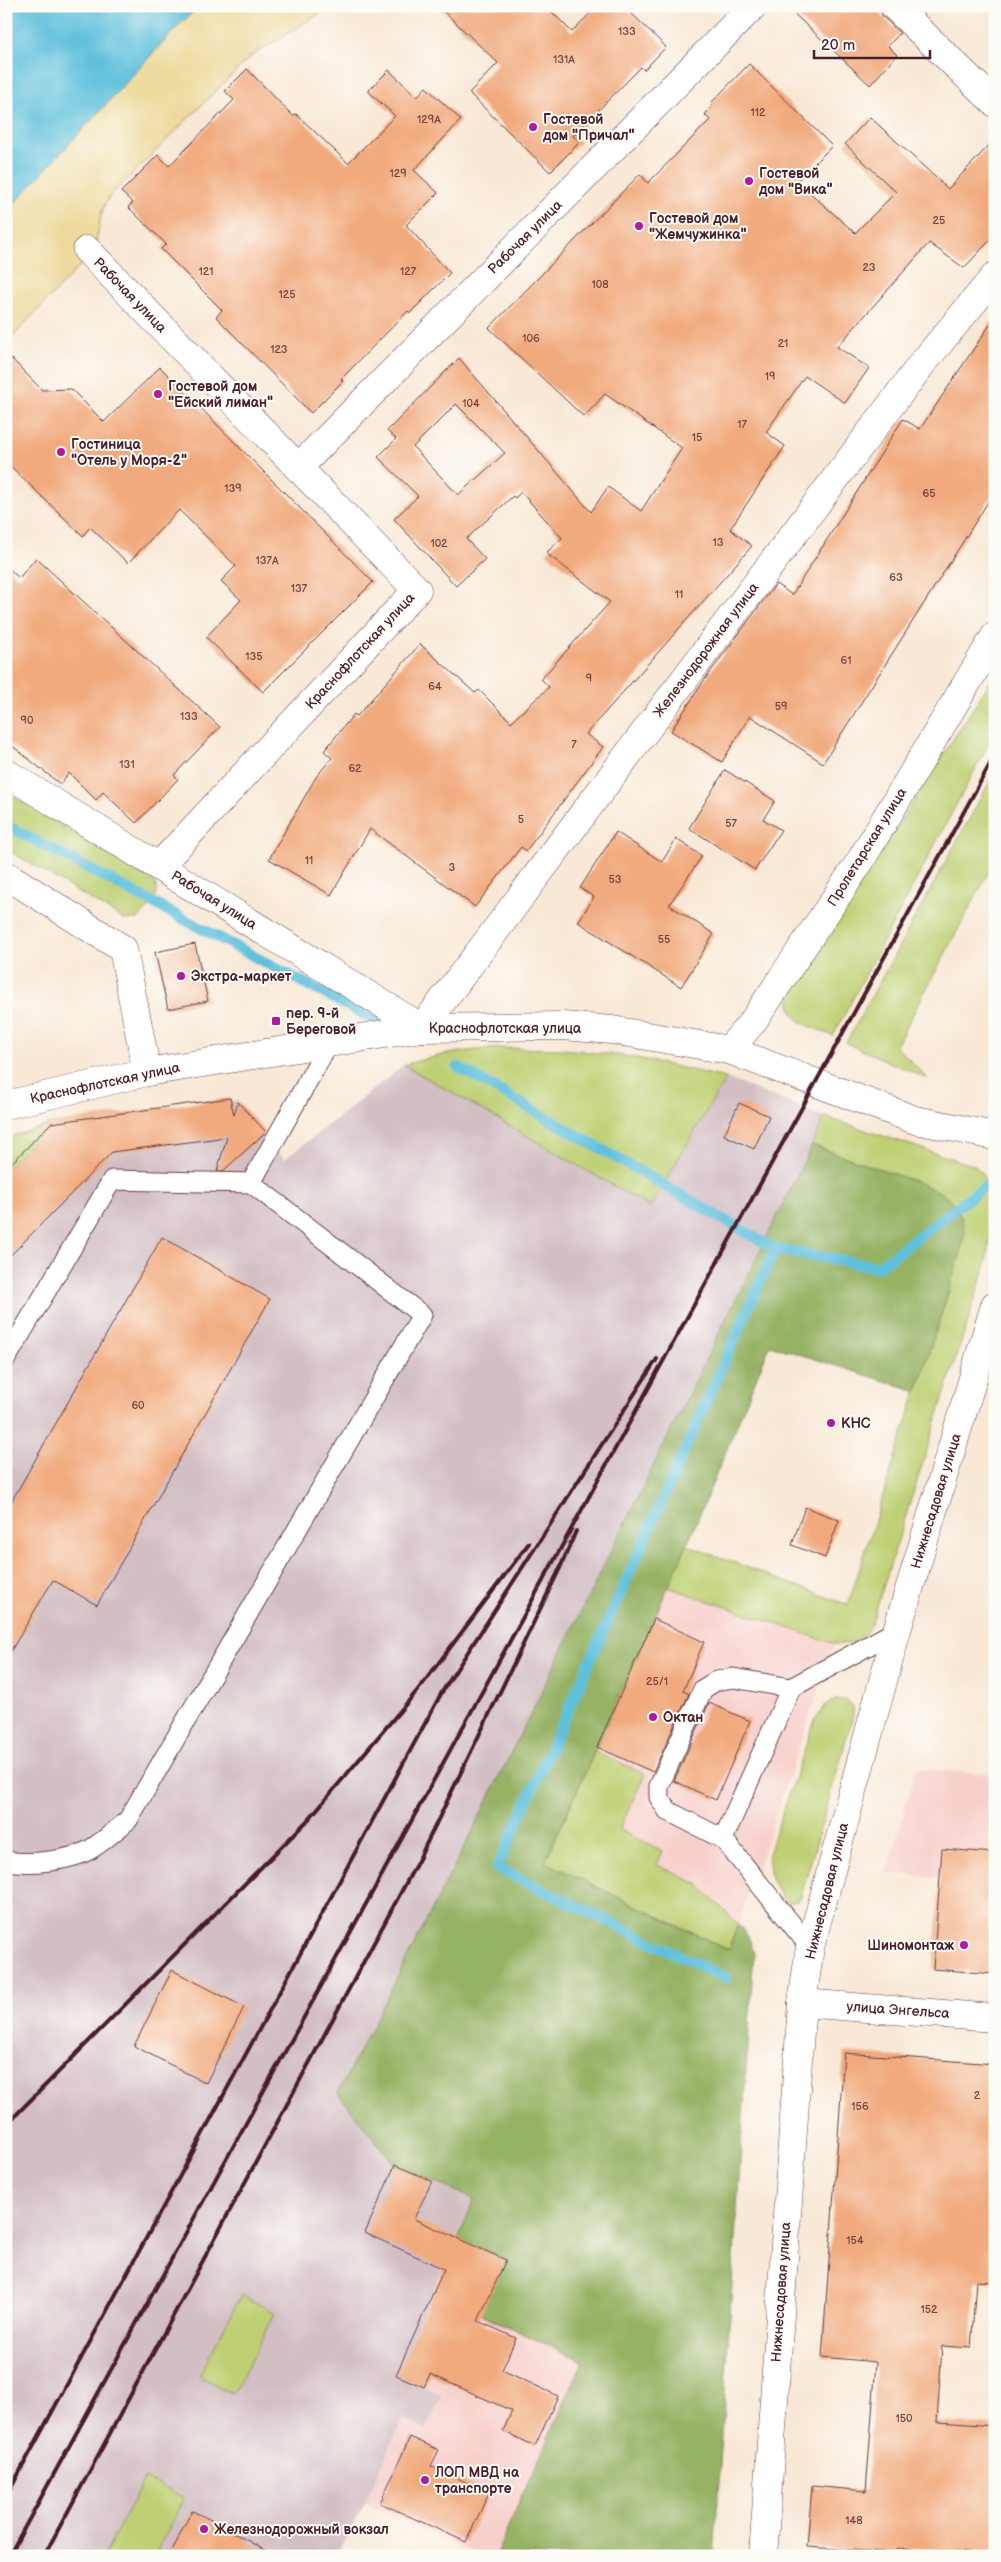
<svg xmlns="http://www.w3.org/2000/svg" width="1001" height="2562" font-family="'Balsamiq Sans',sans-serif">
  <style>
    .built { fill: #f7d0cc }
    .industrial { fill: #d2bec3 }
    .green { fill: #bed073; stroke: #84784f }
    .forest { fill: #96b265; stroke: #706848 }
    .sand { fill: #eeda9e; stroke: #9c7c64 }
    .water { fill: #5ec0dc; stroke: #547084 }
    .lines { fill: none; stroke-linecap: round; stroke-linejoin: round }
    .stream { stroke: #5ec0dc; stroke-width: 11 }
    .building { fill: #f1aa7e; fill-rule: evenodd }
    .lane-casing { stroke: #643d44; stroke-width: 21 }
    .street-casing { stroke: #643d44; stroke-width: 29 }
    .secondary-casing { stroke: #643d44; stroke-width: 29 }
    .lane { stroke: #fff; stroke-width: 19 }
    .street { stroke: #fff; stroke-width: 28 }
    .secondary { stroke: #fff; stroke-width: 28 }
    .rail { stroke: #4a1f2b; stroke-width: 4 }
    .poi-dot { fill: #b5179e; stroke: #fdfcf7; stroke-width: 2 }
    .labels { text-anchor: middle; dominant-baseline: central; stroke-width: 4; stroke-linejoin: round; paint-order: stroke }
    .number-label { font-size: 11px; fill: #744240 }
    .poi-label { font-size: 14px; font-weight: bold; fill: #4a1f2b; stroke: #fdfcf7; text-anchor: start }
    .street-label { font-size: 14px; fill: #4a1f2b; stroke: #fdfcf7 }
  </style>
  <rect width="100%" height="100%" fill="#fdfcf7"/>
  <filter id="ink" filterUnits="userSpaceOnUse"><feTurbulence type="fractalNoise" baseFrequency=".02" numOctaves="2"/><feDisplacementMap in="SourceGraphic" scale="10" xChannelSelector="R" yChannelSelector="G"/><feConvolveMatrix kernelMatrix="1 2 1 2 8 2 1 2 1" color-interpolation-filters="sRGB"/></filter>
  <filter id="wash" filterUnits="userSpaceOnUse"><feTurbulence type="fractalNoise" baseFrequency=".0096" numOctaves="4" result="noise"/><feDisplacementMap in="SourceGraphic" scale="20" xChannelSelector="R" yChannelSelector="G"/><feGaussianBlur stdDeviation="1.12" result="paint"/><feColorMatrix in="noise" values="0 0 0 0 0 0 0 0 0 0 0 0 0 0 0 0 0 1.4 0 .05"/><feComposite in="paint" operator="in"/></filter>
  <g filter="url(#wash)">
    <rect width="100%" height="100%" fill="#f8e8d5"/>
    <g class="built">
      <path d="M687,1545L848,1605L729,1950L545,1862Z"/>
      <path d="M916,1768L995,1775V1974L940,1877L887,1873Z"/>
      <path d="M458,2239L506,2260L488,2299L461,2305L583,2361L495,2556H480L365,2503L404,2419L426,2429L441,2396L396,2375Z"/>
    </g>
    <path class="industrial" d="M404,1065L650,1207L726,1078L825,1117L474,1828L338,2093L432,2181L474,2199L396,2375L442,2396L426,2429L403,2419L365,2503L337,2556H6V1169L50,1124L209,1102L237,1101L266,1132L262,1136L285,1159Z"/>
    <g class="green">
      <path d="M995,674V732L833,1036C803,1022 784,1023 791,984L894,832Z"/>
      <path d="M995,772V860L896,1046L928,1079L846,1043Z"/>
      <path d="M6,792L154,882C163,896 148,909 138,919L125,920L6,849Z"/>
      <path d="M500,1048L565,1049L633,1057L726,1078L650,1207L404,1065C436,1055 467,1050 500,1048Z"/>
      <path d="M825,1117L975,1166C1001,1190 992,1234 985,1267L872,1622C864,1639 854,1645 835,1644L668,1587L687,1545L848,1605L960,1255L922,1184L812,1145Z"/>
      <path d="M50,1124L6,1169V1138Z"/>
      <path d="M836,1700H846L853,1706V1715L801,1896L797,1901L790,1903L783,1899L771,1879L768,1854L815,1720L826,1705Z"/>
      <path d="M595,1751L645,1774L619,1830L663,1851L657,1865L698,1884L738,1924L729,1950L545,1862Z"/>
      <path d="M241,2295L275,2313L233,2394L199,2376Z"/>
      <path d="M145,2478L184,2499L154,2556H104Z"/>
    </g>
    <path class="forest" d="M812,1145L922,1184L943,1194L954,1203L962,1219L965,1231L960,1255L917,1391L770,1345L687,1545L545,1862L728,1950L738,1924L748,1936L754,1952L714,2556H495L583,2361L461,2305L506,2260L458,2239L474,2199L395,2165L338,2093L474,1828Z"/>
    <path class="sand" d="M200,6H331L250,57L110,196C95,216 103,235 89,256L6,343V212L182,22Z"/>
    <path class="water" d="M6,6H200L182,22L6,212Z"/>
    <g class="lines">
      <g class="stream">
        <path d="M6,825L378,1022"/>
        <path d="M458,1067L775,1249L878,1267L984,1187"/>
        <path d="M726,1978L497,1868L775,1249"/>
      </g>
    </g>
    <g id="blocks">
      <g class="building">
        <path d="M438,6H546L572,32L597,6H624L666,47L644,70L641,67L573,136L580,142L550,172L469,93L498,63Z"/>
        <path d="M786,6H879L883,17L900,33L888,46L897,55L870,85Z"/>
        <path d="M749,64L832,146L797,181L855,233L896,192L845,144L870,117L948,189L995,139V235L964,268L929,243L837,347L869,368L845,403L805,376L766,432L785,446L730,529L752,546L586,734L603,747L526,851L521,847L475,907L370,829L331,895L269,859L316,777L332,758L324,751L354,714L357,716L420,644L475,693L479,690L511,722L549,687L541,679L610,602L546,553L562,538L521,492L515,498L513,496L466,539L485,559L456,586L394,519L418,496L378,457L396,439L387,431L459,358L591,512L608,487L641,511L682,448L605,394L584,417L489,328L640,174L648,183L710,120L705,115L712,106L711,103ZM456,404L505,453L458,495L413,447Z"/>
        <path d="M247,69L293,116L296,114L348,163L395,116L368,91L389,70L417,97L426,87L461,120L414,170L438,193L406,225L450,273L410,313L408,311L341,379L343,381L311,413L216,317L222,310L161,249L166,244L128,207L133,203L121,192L158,155L169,166L234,100L225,91Z"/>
        <path d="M995,317V491L823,763L750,716L722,762L671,731L705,679L776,584L792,595L903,419L920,429Z"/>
        <path d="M6,353L42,390L71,389L104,422L160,367L373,582L263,692L206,637L241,600L221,581L236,566L179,510L128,563L90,527L83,536L6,462Z"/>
        <path d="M36,558L220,727L174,775L178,779L136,823L103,792L96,800L69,773L60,784L6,741V566L19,578Z"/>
        <path d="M725,770L775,801L763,819L781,830L755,870L689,828Z"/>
        <path d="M616,832L662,862L676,839L702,856L669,905L714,934L681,987L578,922L594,897L580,888Z"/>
        <path d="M195,944L208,1001L168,1009L155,952Z"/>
        <path d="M230,1098L234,1115L238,1102L266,1132L223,1171H217L227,1137L112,1152L6,1260V1169L51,1123Z"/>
        <path d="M739,1103L769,1116L754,1149L724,1135Z"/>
        <path d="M162,1237L270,1299L97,1605L53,1580L6,1659V1511Z"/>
        <path d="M805,1507L839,1520L825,1558L792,1545Z"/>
        <path d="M654,1619L704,1642L683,1691L689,1694L653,1772L597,1747Z"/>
        <path d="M709,1703L750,1721L716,1800L674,1781Z"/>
        <path d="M942,1849L995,1853L992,1897H995V1974L933,1969Z"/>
        <path d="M172,1970L244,2007L206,2083L134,2046Z"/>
        <path d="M844,2053L995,2064V2282L976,2281L971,2348L942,2346L937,2422L995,2426V2555L897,2548V2553L807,2547L812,2486L866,2491L876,2362L822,2357Z"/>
        <path d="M395,2165L432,2181L414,2219L506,2260L478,2321L516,2338L502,2370L558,2396L535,2446L503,2431L512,2411L430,2374L424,2387L396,2375L444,2269L365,2233Z"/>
        <path d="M410,2437L439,2450L431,2466L489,2493L466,2542L380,2503Z"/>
        <path d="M192,2511L207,2518L275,2556H168Z"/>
      </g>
    </g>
  </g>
  <g filter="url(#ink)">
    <use href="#blocks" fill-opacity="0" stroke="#643d44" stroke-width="1"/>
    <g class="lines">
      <g class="lane-casing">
        <g id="lane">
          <path d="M251,1183L329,1043"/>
          <path d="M6,1359L112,1180L251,1183L422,1315L128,1820C116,1830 104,1841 91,1849C71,1861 29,1865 6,1861"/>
          <path d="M723,1839L791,1688"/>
          <path d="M810,1947L723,1839L668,1811L659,1797V1786L703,1689L716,1681L733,1678L791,1688L897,1630"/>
        </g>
      </g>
      <g class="street-casing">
        <g id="street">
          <path d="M894,6L995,103"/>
          <path d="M87,250L417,590L159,866"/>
          <path d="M298,468L753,6"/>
          <path d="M6,773L422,1028L921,365L995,276"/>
          <path d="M6,875L123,949L147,1072"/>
          <path d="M729,1050L754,1020L859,863L995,636"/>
          <path d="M802,2003L995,2018"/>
        </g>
      </g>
      <g class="secondary-casing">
        <g id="secondary">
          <path d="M6,1105L147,1072L422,1028L563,1026L612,1030L729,1050L915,1120L995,1136"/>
          <path d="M763,2556L802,2003L810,1947L897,1630L995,1305"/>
        </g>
      </g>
      <use href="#lane" class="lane"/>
      <use href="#street" class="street"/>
      <use href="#secondary" class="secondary"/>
      <g class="rail">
        <path d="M6,2125L308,1820L422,1685L529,1543"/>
        <path d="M6,2497L442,1692L657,1359"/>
        <path d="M9,2556L995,755"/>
        <path d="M44,2556L420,1857L560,1568L576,1531"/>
      </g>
    </g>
  </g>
  <g class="poi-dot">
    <circle cx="533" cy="127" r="5"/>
    <circle cx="749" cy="181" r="5"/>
    <circle cx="639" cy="226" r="5"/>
    <circle cx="158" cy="394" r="5"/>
    <circle cx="61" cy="452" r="5"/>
    <circle cx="181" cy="976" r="5"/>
    <rect x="271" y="1016" width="10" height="10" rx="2.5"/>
    <circle cx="831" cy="1423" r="5"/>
    <circle cx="653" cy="1717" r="5"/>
    <circle cx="964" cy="1945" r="5"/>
    <circle cx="425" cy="2480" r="5"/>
    <circle cx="204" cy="2529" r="5"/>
  </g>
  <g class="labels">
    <g class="number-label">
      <text x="627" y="31">133</text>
      <text x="564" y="59">131А</text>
      <text x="758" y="112">112</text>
      <text x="429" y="119">129А</text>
      <text x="398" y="173">129</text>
      <text x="939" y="220">25</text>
      <text x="869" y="267">23</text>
      <text x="206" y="271">121</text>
      <text x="408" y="271">127</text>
      <text x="600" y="284">108</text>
      <text x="287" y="294">125</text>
      <text x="531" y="338">106</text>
      <text x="783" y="343">21</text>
      <text x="279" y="349">123</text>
      <text x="770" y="376">19</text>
      <text x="471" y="403">104</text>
      <text x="742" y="424">17</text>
      <text x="697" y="437">15</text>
      <text x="233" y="488">139</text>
      <text x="929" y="493">65</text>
      <text x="718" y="542">13</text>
      <text x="439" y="543">102</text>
      <text x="267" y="560">137А</text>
      <text x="896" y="577">63</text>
      <text x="299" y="588">137</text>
      <text x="679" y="594">11</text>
      <text x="254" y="656">135</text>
      <text x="846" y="660">61</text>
      <text x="589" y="678">9</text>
      <text x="435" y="686">64</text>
      <text x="781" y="706">59</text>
      <text x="189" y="716">133</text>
      <text x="27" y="720">90</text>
      <text x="574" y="744">7</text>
      <text x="127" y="764">131</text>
      <text x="355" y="768">62</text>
      <text x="521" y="819">5</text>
      <text x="731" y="823">57</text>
      <text x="309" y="860">11</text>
      <text x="452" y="867">3</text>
      <text x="615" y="879">53</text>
      <text x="664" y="939">55</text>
      <text x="138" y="1405">60</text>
      <text x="657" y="1681">25/1</text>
      <text x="977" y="2095">2</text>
      <text x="860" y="2106">156</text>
      <text x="855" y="2240">154</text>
      <text x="929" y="2309">152</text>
      <text x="904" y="2418">150</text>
      <text x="854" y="2520">148</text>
    </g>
    <g class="poi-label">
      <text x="543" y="119">Гостевой<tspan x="543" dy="16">дом "Причал"</tspan></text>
      <text x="759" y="173">Гостевой<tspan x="759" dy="16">дом "Вика"</tspan></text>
      <text x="649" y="218">Гостевой дом<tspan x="649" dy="16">"Жемчужинка"</tspan></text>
      <text x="168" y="386">Гостевой дом<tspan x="168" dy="16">"Ейский лиман"</tspan></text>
      <text x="71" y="444">Гостиница<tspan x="71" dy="16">"Отель у Моря-2"</tspan></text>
      <text x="191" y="976">Экстра-маркет</text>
      <text x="286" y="1013">пер. 9-й<tspan x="286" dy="16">Береговой</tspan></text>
      <text x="841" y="1423">КНС</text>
      <text x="663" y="1717">Октан</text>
      <text x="954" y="1945" text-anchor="end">Шиномонтаж</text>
      <text x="435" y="2472">ЛОП МВД на<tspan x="435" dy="16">транспорте</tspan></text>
      <text x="214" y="2529">Железнодорожный вокзал</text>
    </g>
    <g class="street-label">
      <text transform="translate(525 237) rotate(-45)">Рабочая улица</text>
      <text transform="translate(130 295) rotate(46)">Рабочая улица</text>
      <text transform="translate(706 650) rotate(-53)">Железнодорожная улица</text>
      <text transform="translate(360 651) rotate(-47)">Краснофлотская улица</text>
      <text transform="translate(867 847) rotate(-58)">Пролетарская улица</text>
      <text transform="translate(214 900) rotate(32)">Рабочая улица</text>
      <text x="505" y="1028">Краснофлотская улица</text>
      <text transform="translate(105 1083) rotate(-12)">Краснофлотская улица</text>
      <text transform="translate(936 1501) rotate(-73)">Нижнесадовая улица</text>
      <text transform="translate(827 1891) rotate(-76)">Нижнесадовая улица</text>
      <text transform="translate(898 2010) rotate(4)">улица Энгельса</text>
      <text transform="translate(781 2292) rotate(-86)">Нижнесадовая улица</text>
    </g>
  </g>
  <rect width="1001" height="2562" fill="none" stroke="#fdfcf7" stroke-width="25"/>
  <path d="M814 50v8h116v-8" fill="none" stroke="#4a1f2b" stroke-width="2.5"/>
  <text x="821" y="50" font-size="15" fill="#4a1f2b" stroke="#fdfcf7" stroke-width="4" paint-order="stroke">20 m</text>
</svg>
